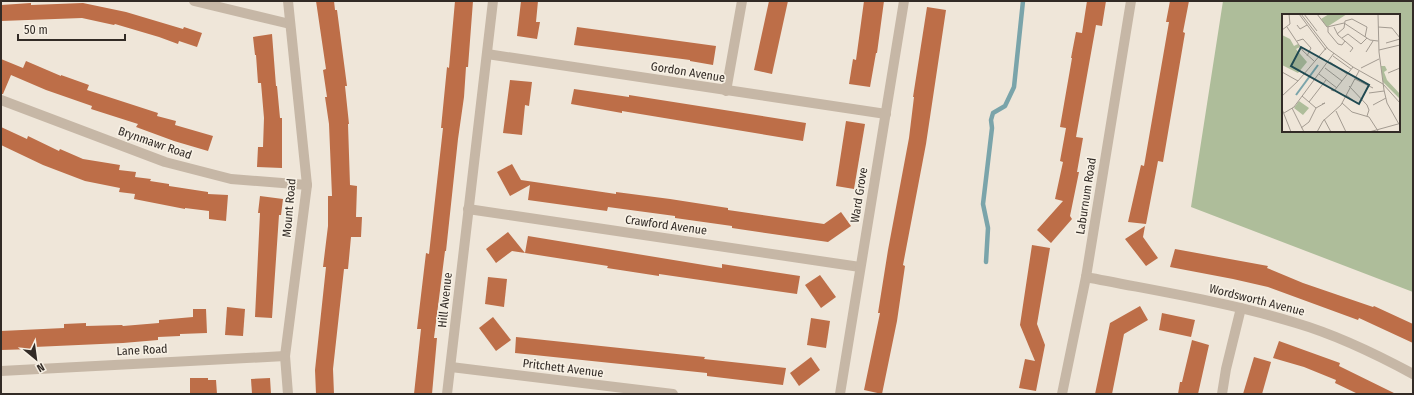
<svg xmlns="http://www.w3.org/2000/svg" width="1414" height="395" font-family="'Fira Sans Condensed',sans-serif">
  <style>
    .green { fill: #aebd9a; fill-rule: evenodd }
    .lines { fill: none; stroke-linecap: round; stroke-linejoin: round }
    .stream { stroke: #7aa4aa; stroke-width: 4.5 }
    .building { fill: #bd6e48 }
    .minor { stroke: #c6b7a6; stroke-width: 10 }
    .labels { text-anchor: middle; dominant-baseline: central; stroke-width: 3.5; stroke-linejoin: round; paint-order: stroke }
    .street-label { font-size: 12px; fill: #322b26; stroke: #f7f0e4 }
    .inset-river { fill: none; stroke: #7aa4aa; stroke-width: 2 }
    .inset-road { fill: none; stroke: #a39b91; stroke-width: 1 }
    .view { fill: #1f4951; fill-opacity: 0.15; stroke: #1f4951; stroke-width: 2 }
    .inset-edge { fill: none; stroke: #322b26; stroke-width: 2 }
  </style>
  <rect width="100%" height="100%" fill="#efe6d9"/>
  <path class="green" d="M1223,1H1413V292L1191,207ZM1283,15H1399V131H1283Z"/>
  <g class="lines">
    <path class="stream" d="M986,262L988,228L983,204L992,128L991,120L993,113L1005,106L1014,87L1023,1"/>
  </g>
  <g class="building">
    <path d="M316,1H334L335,10H337L347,86H345L349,124H348L350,185L357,186L356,217H362L361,237H351L348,269H344L333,369L334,394H316L315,370L326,267H323L328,226V196H332L329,124L325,97H327L323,70L326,69Z"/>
    <path d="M455,1H473L468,67H466L464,97L458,139L446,251H445L434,338H437L432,394H414L421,329H417L426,253L429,254L443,128H441L447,67L449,68Z"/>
    <path d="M521,1H538L536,22H540L537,39L517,36Z"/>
    <path d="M769,1H788L772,74L754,70Z"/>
    <path d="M864,1H884L877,53H876L870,87L849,84L853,59L856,60Z"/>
    <path d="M1087,1H1106L1102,26L1096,25L1076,137L1083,138L1077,172H1079L1070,216L1072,219L1051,243L1037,230L1063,201L1055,199L1063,162L1060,161L1066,128L1060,127L1072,58H1071L1076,32L1082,33Z"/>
    <path d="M1170,1H1189L1183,32L1185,33L1163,162L1158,161L1146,224L1128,222L1141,165L1144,166L1169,22H1166Z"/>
    <path d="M31,3V5L83,3L126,12L183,29L184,27L202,33L197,47L179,41L178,44L159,37L115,24L114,25L82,18L1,21V5Z"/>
    <path d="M927,7L946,10L926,144L903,265L905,266L897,321L882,394L864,390L880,313H878L888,250L909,138L914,97H913Z"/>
    <path d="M577,27L716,46L713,65L690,61V60L574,45Z"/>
    <path d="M272,34L276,86H277L280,118H282V168L257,167L258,147H263L264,118L261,83H258L256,55H255L253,37Z"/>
    <path d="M1,59L23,68L26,61L61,76V75L89,85L87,90L158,113L157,116L176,121L175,125L213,136L208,151L174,141L136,127L138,124L91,109L92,106L46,90L11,75L3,94H1Z"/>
    <path d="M510,80L532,82L529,106L525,105L522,135L503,133Z"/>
    <path d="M574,89L629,97V95L806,123L803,141L622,111V113L571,104Z"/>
    <path d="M846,121L865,124L854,189L836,186Z"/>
    <path d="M1,127L27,139L28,136L59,151L60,149L83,159L120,165L119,170L136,172L135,177L151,179L150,181L169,184V186L208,192V194L228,195L226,221L209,219V211L185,208V209L134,199L135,194L119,192L120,188L85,181L43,165L1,145Z"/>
    <path d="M512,164L521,180L616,194V192L670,199L728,208V210L824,224L841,212L851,226L828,242L732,228V226L675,218V216L608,207L607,211L528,200L530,185L510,196L497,172Z"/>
    <path d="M260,196L283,199L281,215H279L272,318L255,317L260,213H258Z"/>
    <path d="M1145,226L1143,237L1158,258L1146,266L1125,239Z"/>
    <path d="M508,232L525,253L512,251L496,263L486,249Z"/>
    <path d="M528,236L722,268V264L800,276L797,294L659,274V276L607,268L608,266L525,253Z"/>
    <path d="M1032,245L1050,248L1037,324L1045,345L1036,391L1019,388L1025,359L1035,361L1020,325Z"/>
    <path d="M1175,249L1268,266L1267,268L1303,283L1373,307L1374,306L1413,324V343L1359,318L1358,320L1268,287L1233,279L1170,267Z"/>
    <path d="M820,275L836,297L821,308L805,285Z"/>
    <path d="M488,277L507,279L504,307L485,304Z"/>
    <path d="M1140,306L1148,320L1124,334L1112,394H1095L1110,323Z"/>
    <path d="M227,307L245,309L243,336L225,335Z"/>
    <path d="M193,309H206L207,333L180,334V336L158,337V340L123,343L34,347V349L1,350V331L64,328V324L86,323V326L122,325L123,326L159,323V320L193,317Z"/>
    <path d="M1162,313L1195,320L1191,337L1159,330Z"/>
    <path d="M493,317L511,340L496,351L479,328Z"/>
    <path d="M811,318L830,321L826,348L807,345Z"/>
    <path d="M516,337L705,357L704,359L786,368L783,385L707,376V373L515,353Z"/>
    <path d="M1192,340L1209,345L1198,394H1178L1180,382H1182Z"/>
    <path d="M1279,341L1340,363L1339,366L1396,394H1358L1335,383L1336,380L1304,367L1273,358Z"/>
    <path d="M811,357L820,370L799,386L790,373Z"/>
    <path d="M1254,357L1271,362L1262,394H1243Z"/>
    <path d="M190,378H208V380H216L217,394H190Z"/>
    <path d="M270,378L271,394H252L251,379Z"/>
  </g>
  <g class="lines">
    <g class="minor">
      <path d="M194,1L290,24"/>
      <path d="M288,1L307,185L285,356L288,394"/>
      <path d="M487,54L886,114"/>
      <path d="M726,91L742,1"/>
      <path d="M1,100L165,162L231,179L307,185"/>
      <path d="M468,209L860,267"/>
      <path d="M1086,277C1156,291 1228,302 1296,323C1337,335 1376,354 1413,374"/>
      <path d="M451,367L673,394"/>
      <path d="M1,371L285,356"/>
      <path d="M447,394L493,1"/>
      <path d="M840,394L904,1"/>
      <path d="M1062,394L1086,277L1131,1"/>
      <path d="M1222,394L1226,369L1241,308"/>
    </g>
  </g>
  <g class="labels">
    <g class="street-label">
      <text transform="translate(688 72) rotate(9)">Gordon Avenue</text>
      <text transform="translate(155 143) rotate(19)">Brynmawr Road</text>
      <text transform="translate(859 195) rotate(-81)">Ward Grove</text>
      <text transform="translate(1086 196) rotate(-81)">Laburnum Road</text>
      <text transform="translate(289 208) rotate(-85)">Mount Road</text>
      <text transform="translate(666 225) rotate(8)">Crawford Avenue</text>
      <text transform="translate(445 300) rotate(-84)">Hill Avenue</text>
      <text transform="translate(1257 300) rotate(14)">Wordsworth Avenue</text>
      <text transform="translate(142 350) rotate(-3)">Lane Road</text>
      <text transform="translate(563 368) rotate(7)">Pritchett Avenue</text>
    </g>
  </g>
  <g transform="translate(1282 14)">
    <rect width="118" height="118" fill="#efe6d9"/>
    <path d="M47,0H65L45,13L39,5ZM0,21L8,25L12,32L16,30L18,33L14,35L25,48L16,59L0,51ZM99,52H103L105,56L102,58L105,66L118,80V85L101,68ZM17,87L27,94L21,101L12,94Z" fill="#aebd9a"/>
    <path class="inset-river" d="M14,81L36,51"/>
    <path class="inset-road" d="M17,0L44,36M19,0L46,35L71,53L101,70L118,89M22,0L35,17M35,0L45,13L62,9L88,26L96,27M96,0L97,38L102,76L105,89L118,112M15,11L18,15L25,11M5,13L21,37L32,47M46,13V18L56,30L60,31L63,27M52,13L56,21L71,34L68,38M96,13L110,14L118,24M0,16L8,10L7,0M55,20L62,14L63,7L70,5L85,13L83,23M60,24L66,20L79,30L85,24M15,27L21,25L29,34L25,42M104,29L118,25M97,36L118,31M84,38L91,27M51,42L69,55M48,48L65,60M43,54L60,67M79,54L97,45M0,58L16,67M106,59L118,54M37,60L55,74M73,65L91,74M67,72L85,91L87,96L85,102M49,76L52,77L71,53M87,79L102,77M64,81L76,90M0,82L16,67L45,33M27,88L44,66M60,89L70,98L87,103L96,117M91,91L104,84M10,94L22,118M34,94L43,89L40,90M0,95L9,118M54,97L64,118M2,99L12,93L52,39M42,105L49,118M19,114L27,108L34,94L20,82M35,118L41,107L59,91L77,57M87,118L116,110"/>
    <path class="view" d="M19,33L87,71L77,90L9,52Z"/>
    <rect width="118" height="118" class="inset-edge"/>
  </g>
  <rect width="1414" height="395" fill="none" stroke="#322b26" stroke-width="4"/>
  <g transform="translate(36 359) rotate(151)" stroke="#f7f0e4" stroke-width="3" paint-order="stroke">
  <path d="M0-3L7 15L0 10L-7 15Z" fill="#322b26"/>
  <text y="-6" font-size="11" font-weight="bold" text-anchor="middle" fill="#322b26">N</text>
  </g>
  <path d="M18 34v6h107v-6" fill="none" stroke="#322b26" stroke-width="2"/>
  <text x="24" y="34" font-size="12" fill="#322b26" stroke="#f7f0e4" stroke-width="3" paint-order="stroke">50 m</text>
</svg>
